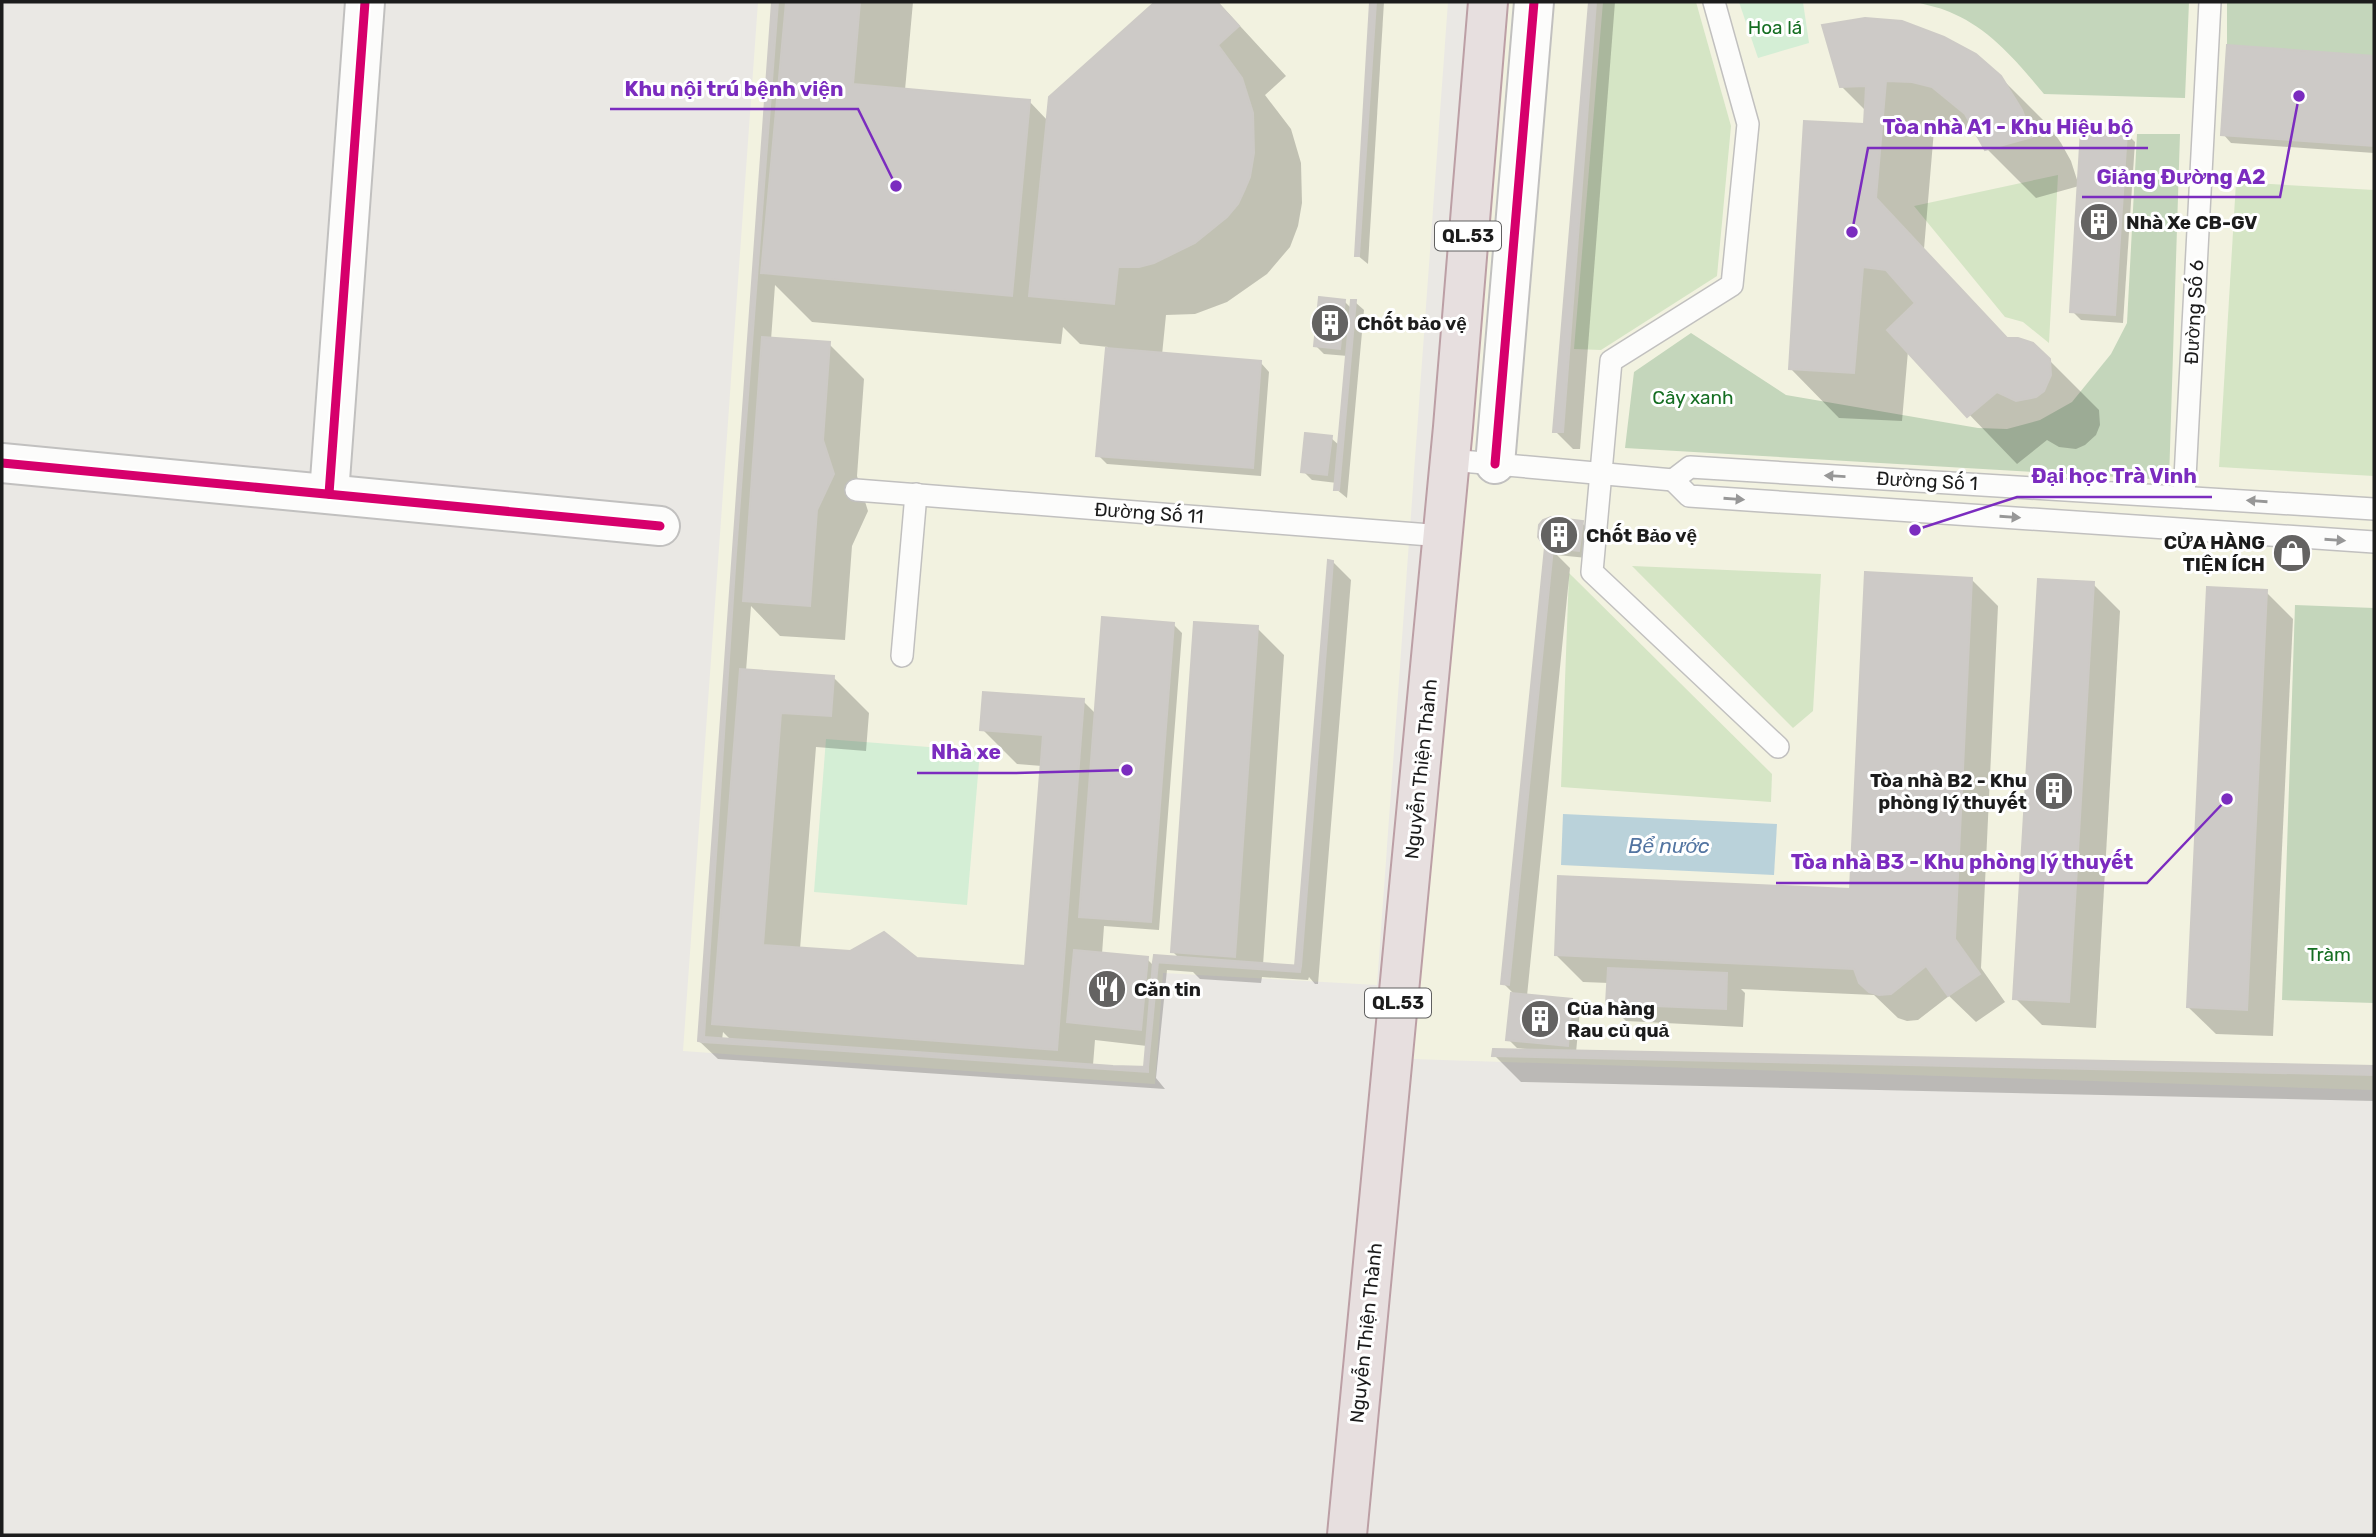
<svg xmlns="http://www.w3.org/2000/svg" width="2376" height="1537" font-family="Rubik,sans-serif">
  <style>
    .education { fill: #f2f2e0 }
    .grass { fill: #d5e5c5 }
    .forest { fill: #c4d6bb }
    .park { fill: #d4eed5 }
    .water { fill: #bad2da }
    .shadow { fill: #0003; fill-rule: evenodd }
    .building { fill: #cdcac7; stroke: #cdcac6; stroke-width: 2 }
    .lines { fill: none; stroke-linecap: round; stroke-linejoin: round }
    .lane-casing { stroke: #c1c0bf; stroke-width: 24 }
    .street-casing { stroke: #c1c0bf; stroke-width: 42 }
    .highway-casing { stroke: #bc9fa5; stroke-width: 42 }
    .lane { stroke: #fcfcfb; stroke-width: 21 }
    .street { stroke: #fcfcfb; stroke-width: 38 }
    .highway { stroke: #e7dfdf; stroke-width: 38 }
    .cycleway-casing { stroke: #fff; stroke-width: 13 }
    .cycleway { stroke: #d6006c; stroke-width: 9 }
    .oneway { fill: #979797 }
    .labels { text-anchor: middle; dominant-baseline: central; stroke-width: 6; stroke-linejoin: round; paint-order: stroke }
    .shield { fill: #fff; stroke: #606060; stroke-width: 2 }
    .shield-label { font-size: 18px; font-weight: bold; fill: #1c1c1c }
    .park-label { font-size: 19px; fill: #156e22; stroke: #fff }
    .poi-label { font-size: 19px; font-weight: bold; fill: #1c1c1c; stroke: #fff; text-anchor: start }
    .street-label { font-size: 19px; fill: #1c1c1c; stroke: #fff }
    .water-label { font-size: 21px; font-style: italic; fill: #5274a1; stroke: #fff }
    .leader { fill: none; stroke: #7b2cbf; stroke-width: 2.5 }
    .callout-dot { fill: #7b2cbf; stroke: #fff; stroke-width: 2.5 }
    .callout-label { font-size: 21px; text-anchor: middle; font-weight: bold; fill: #7b2cbf; stroke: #fff; stroke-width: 6; stroke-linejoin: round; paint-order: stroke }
  </style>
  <rect width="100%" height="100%" fill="#eae8e4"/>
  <g class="education">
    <path d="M758,2H1448L1377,985L1163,973L1155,1084L683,1051Z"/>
    <path d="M1498,2H2374V1090L1412,1059Z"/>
  </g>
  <g class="grass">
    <path d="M1603,2H1696L1731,126L1717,276L1601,350L1574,349Z"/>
    <path d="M2058,175L2049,343L2023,322L2005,317L1914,206Z"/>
    <path d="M2236,182L2374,190V476L2219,467Z"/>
    <path d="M1632,566L1821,574L1813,711L1793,728Z"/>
    <path d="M1569,573L1772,774L1771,802L1561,787Z"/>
  </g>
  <g class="forest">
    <path d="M1917,2H2189L2185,98L2044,94C2019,64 1991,30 1954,14C1943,8 1929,6 1917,2Z"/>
    <path d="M2227,2H2374V56L2227,45Z"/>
    <path d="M2137,134H2180L2169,480L1625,448L1634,372L1691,333L1786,395L1978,428L2007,429L2040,420L2072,402L2111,354L2127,323Z"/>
    <path d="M2295,605L2374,608V1003L2282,1000Z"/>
  </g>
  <g class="park">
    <path d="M1739,2H1803L1809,43L1758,58Z"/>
    <path d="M826,739L980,751L967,905L814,892Z"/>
  </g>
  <path class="water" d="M1563,814L1777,824L1774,875L1561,865Z"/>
  <g class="shadow">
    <path d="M774,2H913L905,90L1029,101L1048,121L1051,98L1157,2H1218L1286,76L1265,95L1291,129L1301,163L1302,203L1298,226L1290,247L1267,274L1227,302L1195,314L1166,315L1162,355L1261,363L1269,372L1261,476L1107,464L1098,455L1108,347L1080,344L1063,327L1061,344L812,322L775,285L771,340L829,344L864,379L857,476L868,511L852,546L845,640L780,636L751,606L746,671L834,678L869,713L866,751L816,747L800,949L1026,968L1042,766L1017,764L982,729L1083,701L1096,714L1173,624L1182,633L1159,930L1104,926L1102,954L1147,959L1154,966L1155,957L1180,959L1173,952L1257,628L1284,655L1263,965L1297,968L1333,562L1351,580L1318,984H1315L1309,977L1308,980L1262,977L1261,983L1200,979L1193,972L1167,970L1156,1078L1165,1089L718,1059L699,1041ZM723,1032L732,1041L722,1040ZM1095,1040L1147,1046L1145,1069L1093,1065Z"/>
    <path d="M1372,2H1384L1368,264L1357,255Z"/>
    <path d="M1591,2H1615L1580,449H1573L1555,431Z"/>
    <path d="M1824,26L2000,77L2050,127L2061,143L2071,161L2079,186L2036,198L1987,149L1978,134L1963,130H1934L1924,249L2009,340L2049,360L2099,410L2100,425L2096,435L2085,445L2076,449L2059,447L2047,440L2017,464L1908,351L1902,421L1839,418L1790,368L1865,126L1866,111L1842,87Z"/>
    <path d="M2229,47L2374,58V153L2231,143L2223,134Z"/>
    <path d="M2126,133L2135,142L2123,323L2081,320L2072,311Z"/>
    <path d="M1345,302L1352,309L1355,302L1364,310L1347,498L1336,489L1337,483L1312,480L1303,471L1331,438L1340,446L1348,356L1324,354L1315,345Z"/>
    <path d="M1582,523L1591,532L1587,558L1557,555L1570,568L1527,996L1572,1000L1580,1009L1576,1053L2374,1068V1101L1521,1082L1494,1055L1527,1052V1049L1517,1048L1508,1039L1513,993L1503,983L1547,546Z"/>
    <path d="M1971,579L1998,606L1981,968L2005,1002L1976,1022L1949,996L1918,1020L1907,1021L1898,1018L1874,995L1741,989L1745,993L1743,1027L1626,1021L1608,1003L1609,983L1583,982L1556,955L1851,890Z"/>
    <path d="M2093,584L2120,611L2096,1028L2042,1025L2015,998Z"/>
    <path d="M2266,592L2293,619L2273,1036L2216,1034L2188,1007Z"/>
  </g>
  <g class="building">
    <path d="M772,2H778L736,553L704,1037L703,1042L698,1041Z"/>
    <path d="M786,2H860L853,84L1030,100L1012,296L761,273Z"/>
    <path d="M1155,2H1217L1239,26L1218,45L1242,78L1253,113L1254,153L1250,177L1244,191L1238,204L1227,217L1195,243L1154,263L1139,267H1118L1114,304L1029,296L1049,97Z"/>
    <path d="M1370,2H1376L1359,256H1355Z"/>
    <path d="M1589,2H1596L1563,432H1553Z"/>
    <path d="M1865,18L1902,21L1944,37L1976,54L2001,76L2022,110L2032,137L1985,150L1965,114L1932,87L1912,82L1886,81L1876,198L2007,338H2018L2033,343L2050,359L2051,375L2044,391L2036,397L2016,401L1997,392L1967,417L1887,330L1915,303L1886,270L1863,267L1854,373L1789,369L1804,121L1864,124L1866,86L1840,87L1822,25Z"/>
    <path d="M2227,45L2374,56V146L2221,135Z"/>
    <path d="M2081,129L2127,132L2115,315L2070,312Z"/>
    <path d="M1319,297L1345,300L1340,349L1314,346Z"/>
    <path d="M1351,300H1356L1339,490H1334Z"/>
    <path d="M762,337L830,342L823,440L834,474L817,510L810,606L743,601Z"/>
    <path d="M1106,348L1261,361L1253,468L1096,456Z"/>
    <path d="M1305,433L1332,436L1327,475L1301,472Z"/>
    <path d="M1551,517L1583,521L1579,551L1545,547L1543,544L1538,537L1539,525L1543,520Z"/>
    <path d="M1545,547L1553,548L1509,985L1501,984Z"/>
    <path d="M1328,560L1333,561L1301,966H1295Z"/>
    <path d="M1865,572L1972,578L1955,939L1980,974L1948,996L1926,966L1891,994L1879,995L1869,992L1859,983L1854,969L1555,955L1558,876L1850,889Z"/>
    <path d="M2038,579L2094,582L2069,1002L2013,999Z"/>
    <path d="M2207,587L2267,590L2247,1010L2187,1007Z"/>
    <path d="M1102,617L1174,623L1151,922L1079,917Z"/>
    <path d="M1194,622L1258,626L1235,957L1171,952Z"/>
    <path d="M740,669L834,676L831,716L781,713L763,945L850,951L884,932L917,958L1025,966L1043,735L980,730L983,692L1084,699L1057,1050L712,1024Z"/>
    <path d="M1074,950L1148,957L1141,1030L1067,1022Z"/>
    <path d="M1154,955L1301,966L1300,972L1153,962Z"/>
    <path d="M1153,962H1158L1148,1067H1144Z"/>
    <path d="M1608,968L1727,973L1726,1009L1606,1004Z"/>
    <path d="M1511,993L1572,999L1568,1046L1506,1040Z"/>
    <path d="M704,1037L1113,1066L1148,1067V1072L844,1051L703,1042Z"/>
    <path d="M1493,1049L2374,1066V1075L1492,1056Z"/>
  </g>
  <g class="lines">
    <g class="lane-casing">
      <g id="lane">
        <path d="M1714,2L1748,124L1732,285L1611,361L1592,572L1778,747"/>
        <path d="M1450,460L1673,480"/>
        <path d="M1673,480L1689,496L2374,542"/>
        <path d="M1673,480L1690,467L2374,509"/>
        <path d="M856,490L1443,536"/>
        <path d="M2184,497L2210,2"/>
        <path d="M902,656L916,494"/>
      </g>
    </g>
    <g class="street-casing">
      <g id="street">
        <path d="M2,463L660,526"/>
        <path d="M1495,464L1534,2"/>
        <path d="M329,494L365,2"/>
      </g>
    </g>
    <g class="highway-casing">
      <path id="highway" d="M1347,1535L1453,427L1488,2"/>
    </g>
    <use href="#lane" class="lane"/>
    <use href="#street" class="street"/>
    <use href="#highway" class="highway"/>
    <g class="cycleway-casing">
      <g id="cycleway">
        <path d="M2,463L660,526"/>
        <path d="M1495,464L1534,2"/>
        <path d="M329,494L365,2"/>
      </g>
    </g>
    <use href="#cycleway" class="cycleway"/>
  </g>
  <defs><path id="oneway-solid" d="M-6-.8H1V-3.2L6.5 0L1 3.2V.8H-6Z" transform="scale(1.75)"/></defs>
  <g class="oneway">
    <use href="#oneway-solid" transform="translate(1835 476) rotate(-177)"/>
    <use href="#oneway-solid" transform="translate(1734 499) rotate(4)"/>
    <use href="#oneway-solid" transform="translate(2257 501) rotate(-176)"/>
    <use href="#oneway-solid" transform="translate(2010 517) rotate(4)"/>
    <use href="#oneway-solid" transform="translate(2335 540) rotate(4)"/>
  </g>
  <defs>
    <g id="building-disc" transform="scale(2.0125)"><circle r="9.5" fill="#646362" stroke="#fff"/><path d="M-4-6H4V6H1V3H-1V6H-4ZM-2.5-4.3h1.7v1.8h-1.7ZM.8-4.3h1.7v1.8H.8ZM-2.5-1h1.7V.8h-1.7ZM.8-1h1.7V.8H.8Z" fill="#fff"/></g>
    <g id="shop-disc" transform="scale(2.0125)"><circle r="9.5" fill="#646362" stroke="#fff"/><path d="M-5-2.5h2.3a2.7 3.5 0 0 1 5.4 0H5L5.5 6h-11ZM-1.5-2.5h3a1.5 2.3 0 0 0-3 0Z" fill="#fff"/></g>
    <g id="restaurant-disc" transform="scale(2.0125)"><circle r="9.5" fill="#646362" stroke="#fff"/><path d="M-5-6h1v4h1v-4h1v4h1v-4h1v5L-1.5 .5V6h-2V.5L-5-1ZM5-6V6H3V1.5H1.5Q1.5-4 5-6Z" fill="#fff"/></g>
  </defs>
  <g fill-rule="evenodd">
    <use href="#building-disc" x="2099" y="222"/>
    <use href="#building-disc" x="1330" y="323"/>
    <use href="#building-disc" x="1559" y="535"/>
    <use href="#shop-disc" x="2292" y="553"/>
    <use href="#building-disc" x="2054" y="791"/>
    <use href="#restaurant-disc" x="1107" y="989"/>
    <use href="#building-disc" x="1540" y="1019"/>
  </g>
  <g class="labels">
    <g class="shield">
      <rect x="1435" y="221.5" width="66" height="29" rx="5"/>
      <rect x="1365" y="988.5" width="66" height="29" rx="5"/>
    </g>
    <g class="shield-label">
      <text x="1468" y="236">QL.53</text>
      <text x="1398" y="1003">QL.53</text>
    </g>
    <g class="park-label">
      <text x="1775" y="27">Hoa lá</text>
      <text x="1693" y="397">Cây xanh</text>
      <text x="2329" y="954">Tràm</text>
    </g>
    <g class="poi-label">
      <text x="2126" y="222">Nhà Xe CB-GV</text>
      <text x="1357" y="323">Chốt bảo vệ</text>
      <text x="1586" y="535">Chốt Bảo vệ</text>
      <text x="2265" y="542" text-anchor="end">CỬA HÀNG<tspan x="2265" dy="22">TIỆN ÍCH</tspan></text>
      <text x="2027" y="780" text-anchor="end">Tòa nhà B2 - Khu<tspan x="2027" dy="22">phòng lý thuyết</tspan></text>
      <text x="1134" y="989">Căn tin</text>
      <text x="1567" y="1008">Của hàng<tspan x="1567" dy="22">Rau củ quả</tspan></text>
    </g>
    <g class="street-label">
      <text transform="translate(2194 312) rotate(-87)">Đường Số 6</text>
      <text transform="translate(1927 481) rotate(3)">Đường Số 1</text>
      <text transform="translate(1149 513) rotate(4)">Đường Số 11</text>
      <text transform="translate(1421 769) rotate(-84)">Nguyễn Thiện Thành</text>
      <text transform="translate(1366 1333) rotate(-84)">Nguyễn Thiện Thành</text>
    </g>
    <g class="water-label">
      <text x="1669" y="845">Bể nước</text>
    </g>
  </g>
  <path class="leader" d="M896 186L858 109H610M1852 232L1868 148H2148M2299 96L2280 197H2082M1915 530L2017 497H2212M1127 770L1015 773H917M2227 799L2147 883H1776"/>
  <g class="callout-dot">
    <circle cx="896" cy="186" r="7"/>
    <circle cx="1852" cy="232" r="7"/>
    <circle cx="2299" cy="96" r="7"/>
    <circle cx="1915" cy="530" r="7"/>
    <circle cx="1127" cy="770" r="7"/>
    <circle cx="2227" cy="799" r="7"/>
  </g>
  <g class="callout-label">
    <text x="734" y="96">Khu nội trú bệnh viện</text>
    <text x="2008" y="134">Tòa nhà A1 - Khu Hiệu bộ</text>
    <text x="2181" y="184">Giảng Đường A2</text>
    <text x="2114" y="483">Đại học Trà Vinh</text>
    <text x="966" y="759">Nhà xe</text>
    <text x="1962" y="869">Tòa nhà B3 - Khu phòng lý thuyết</text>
  </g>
  <rect width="2376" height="1537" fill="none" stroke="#1c1c1c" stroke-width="7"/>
</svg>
